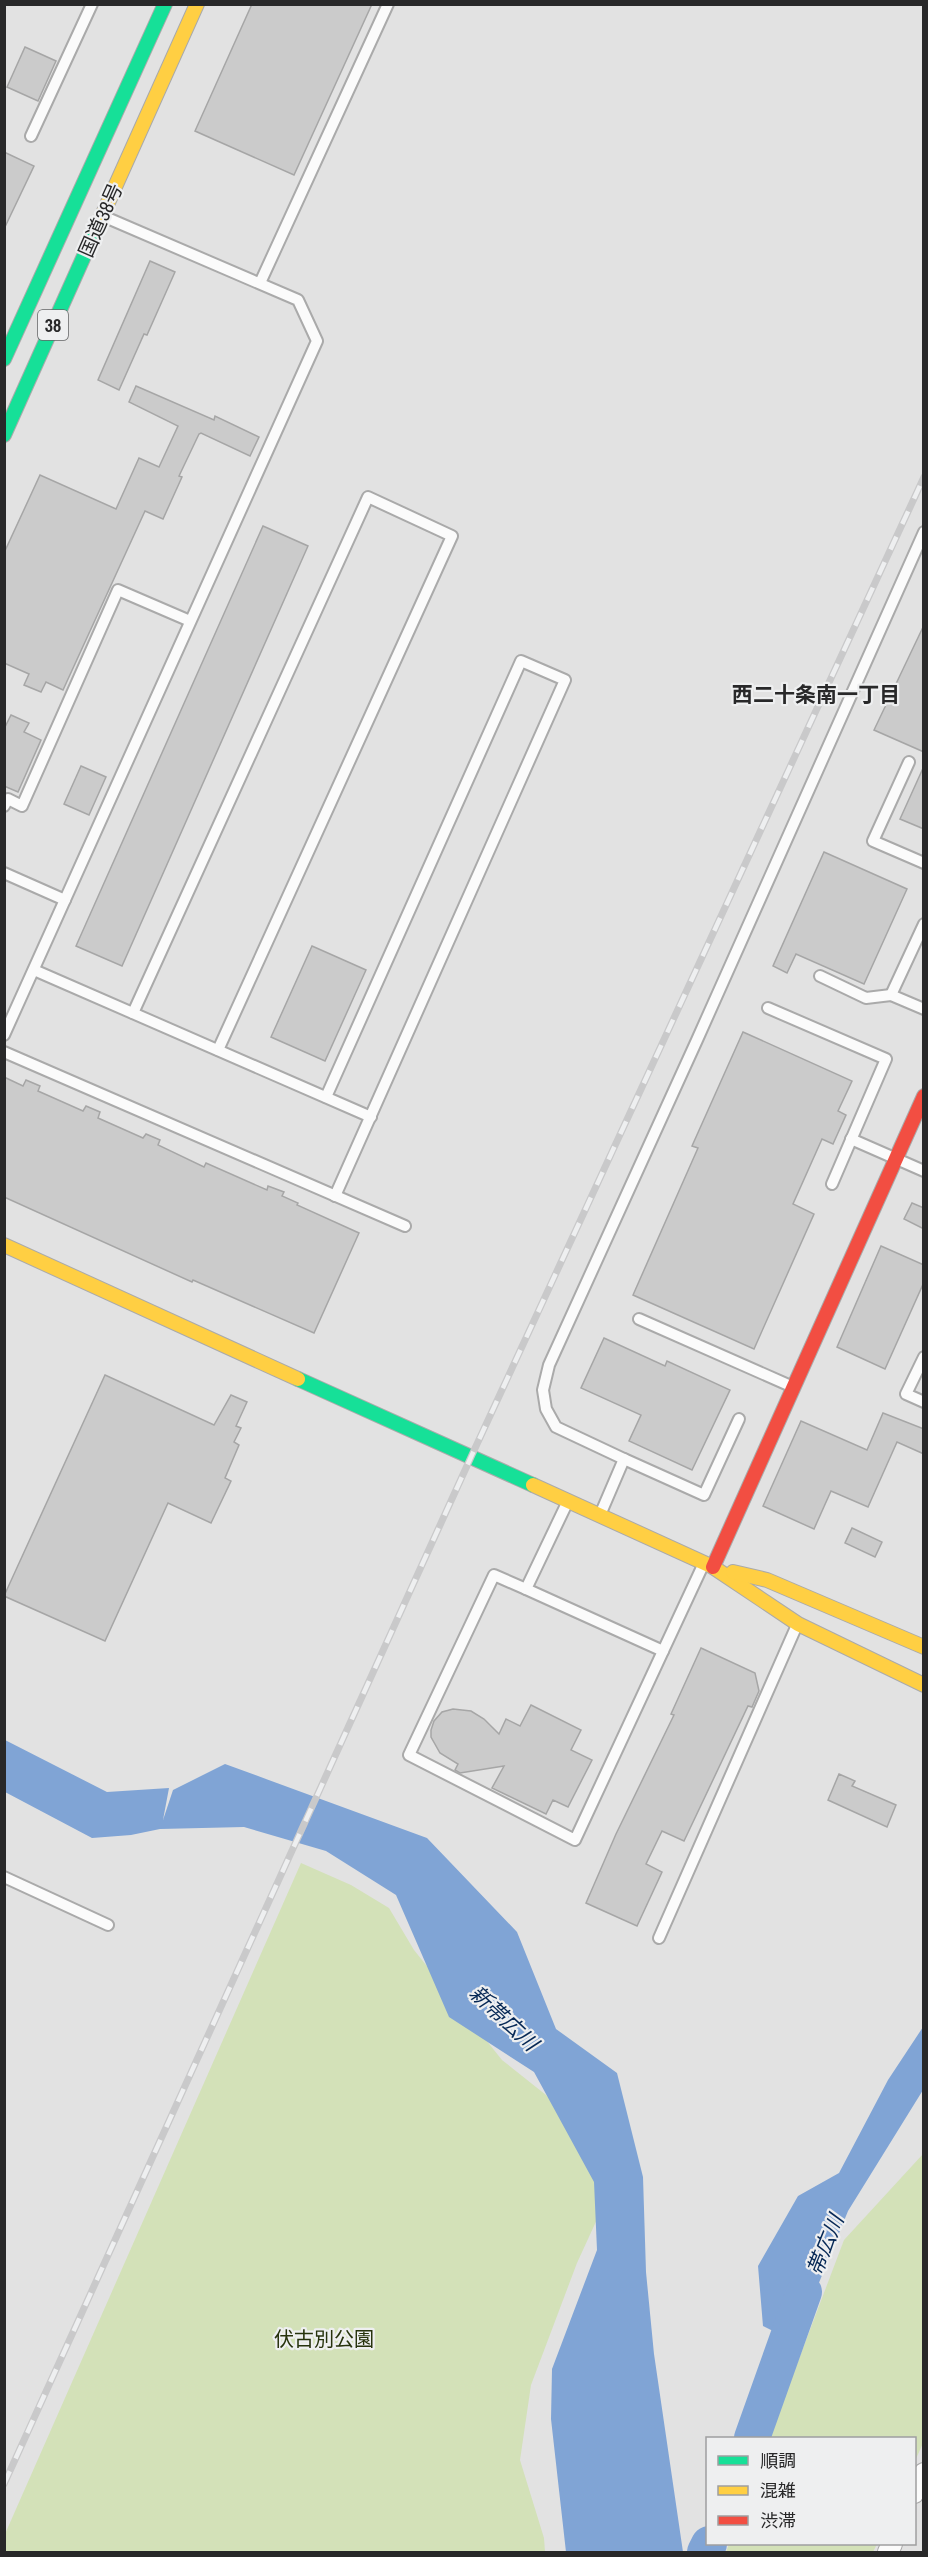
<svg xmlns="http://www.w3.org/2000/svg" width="928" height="2557" font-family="'Archivo Narrow','Noto Sans JP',sans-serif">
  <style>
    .green { fill: #d3e1b8 }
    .water { fill: #80a4d5 }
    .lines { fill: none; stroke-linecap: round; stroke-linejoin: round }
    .river { stroke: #80a4d5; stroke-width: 36 }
    .building { fill: #cbcbcb; stroke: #a6a6a6; stroke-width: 1.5 }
    .lane-casing { stroke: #aaa; stroke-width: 14 }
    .street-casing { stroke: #aaa; stroke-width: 22 }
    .fast-casing { stroke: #aaa; stroke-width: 16 }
    .slow-casing { stroke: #aaa; stroke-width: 16 }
    .jam-casing { stroke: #aaa; stroke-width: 16 }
    .lane { stroke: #fbfbfb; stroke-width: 10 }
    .street { stroke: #fbfbfb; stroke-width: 20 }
    .fast { stroke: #16e098; stroke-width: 14 }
    .slow { stroke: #ffcf43; stroke-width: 14 }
    .jam { stroke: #f24e42; stroke-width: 14 }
    .rail-casing { stroke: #c9c9ca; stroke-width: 7 }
    .rail { stroke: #eeeff0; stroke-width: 4.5; stroke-dasharray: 14; stroke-linecap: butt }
    .labels { text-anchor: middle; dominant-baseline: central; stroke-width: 4.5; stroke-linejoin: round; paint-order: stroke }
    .shield { fill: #eeeff0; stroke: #636465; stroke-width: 1.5 }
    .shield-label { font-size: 18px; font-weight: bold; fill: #282829 }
    .street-label { font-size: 20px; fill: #282829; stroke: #eeeff0 }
    .park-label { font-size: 20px; fill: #27330d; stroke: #eeeff0 }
    .neighbourhood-label { font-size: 21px; font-weight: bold; fill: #282829; stroke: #eeeff0 }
    .water-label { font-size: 21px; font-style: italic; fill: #062855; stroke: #eeeff0 }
  </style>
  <rect width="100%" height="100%" fill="#e2e2e2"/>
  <g class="green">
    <path d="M301,1863L351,1885L389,1908L414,1950L502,2060L546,2095L595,2146L599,2215L577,2263L531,2385L520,2460L544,2538L545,2552H5V2534Z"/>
    <path d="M923,2154L924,2441L915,2461L914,2438H769L844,2240Z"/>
    <path d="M729,2544H877L873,2552H726Z"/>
  </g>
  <g class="water">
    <path d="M5,1740L107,1792L169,1788L163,1820L173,1790L225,1764L427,1838L517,1932L556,2029L617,2073L643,2177L646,2272L654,2354L683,2552H566L551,2419L552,2369L597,2250L594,2182L534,2072L449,2017L396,1895L326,1851L244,1827L160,1829L131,1835L92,1838L5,1792Z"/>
    <path d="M923,2027V2090L848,2211L795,2342L763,2326L758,2266L798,2196L839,2173L888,2080Z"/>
  </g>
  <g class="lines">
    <g class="river">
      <path d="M752,2438L804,2292"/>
      <path d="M705,2552L709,2544"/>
    </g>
  </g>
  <g class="building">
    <path d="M252,4H372L294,175L195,131Z"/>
    <path d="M25,47L56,61L38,101L7,87Z"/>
    <path d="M4,152L34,166L4,229Z"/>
    <path d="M150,261L175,272L147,335L144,334L119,390L98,380Z"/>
    <path d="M136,386L214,420L215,416L259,437L250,456L201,433L199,434L179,476L182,477L163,519L145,511L63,690L46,682L41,692L24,685L29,674L4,663V553L40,475L116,509L139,458L159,467L178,426L129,402Z"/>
    <path d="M263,526L308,546L122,966L76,946Z"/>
    <path d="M924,625V752L874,730Z"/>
    <path d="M11,715L29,723L24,732L41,740L18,792L4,786V729Z"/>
    <path d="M81,766L106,777L89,815L64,804Z"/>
    <path d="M924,766V829L900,819Z"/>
    <path d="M824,852L907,889L864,984L796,954L787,973L773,966Z"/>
    <path d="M312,946L366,970L325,1061L271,1037Z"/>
    <path d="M743,1032L852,1081L838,1111L846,1115L833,1144L822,1139L793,1204L814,1214L754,1349L633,1295L698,1148L692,1146Z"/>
    <path d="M4,1077L23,1086L26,1080L40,1086L38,1091L83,1111L86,1106L100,1112L98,1118L143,1138L146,1134L160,1140L158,1145L204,1167L206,1163L267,1190L268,1186L284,1192L282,1196L298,1203L297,1205L359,1233L314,1333L193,1280L192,1282L4,1197Z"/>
    <path d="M912,1203L924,1208V1229L904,1219Z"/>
    <path d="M881,1246L924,1265V1282L885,1369L837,1347Z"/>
    <path d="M604,1338L665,1366L667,1361L730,1390L692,1470L629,1441L641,1415L581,1388Z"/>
    <path d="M105,1375L214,1425L231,1395L247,1402L236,1426L241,1428L234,1442L239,1445L225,1478L231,1481L211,1523L168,1503L105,1641L4,1596Z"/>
    <path d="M883,1413L924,1429V1454L897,1442L868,1507L831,1491L814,1529L763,1506L801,1421L867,1450Z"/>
    <path d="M852,1528L882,1542L875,1557L845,1543Z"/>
    <path d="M701,1648L755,1673L759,1691L752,1707L748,1706L684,1841L662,1831L646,1864L662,1872L637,1926L586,1903L616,1834L674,1715L671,1714Z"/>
    <path d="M531,1705L581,1730L571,1750L592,1760L568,1807L553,1800L546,1814L492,1788L504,1766L460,1773L455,1770L458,1764L440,1753L431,1737V1730L434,1721L442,1712L453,1709L471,1711L484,1719L499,1734L506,1719L520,1726Z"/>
    <path d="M839,1774L855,1781L852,1786L896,1805L887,1827L828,1800Z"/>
  </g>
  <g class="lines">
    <g class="lane-casing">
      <g id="lane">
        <path d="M31,136L92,4"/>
        <path d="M260,283L388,4"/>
        <path d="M909,762L873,841L924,863"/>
        <path d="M4,806L8,799L22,806L118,590L190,621"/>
        <path d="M4,873L65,900"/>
        <path d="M924,924L891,995L924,1009"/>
        <path d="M34,970L371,1117"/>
        <path d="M820,976L866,998L891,995"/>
        <path d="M768,1008L886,1059L832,1184"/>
        <path d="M133,1013L368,497L452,536L218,1050"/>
        <path d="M4,1035L317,341L298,300L105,217"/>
        <path d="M4,1052L405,1226"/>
        <path d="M326,1097L521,661L565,680L335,1196"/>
        <path d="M851,1139L924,1171"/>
        <path d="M639,1319L793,1387"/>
        <path d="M924,1357L906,1394L924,1402"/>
        <path d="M624,1459L704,1495L739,1419"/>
        <path d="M568,1501L526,1589L663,1651"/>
        <path d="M600,1515L624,1459L556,1427L546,1409L543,1390L549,1365L697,1040L924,532"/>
        <path d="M526,1589L494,1575L409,1755L575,1840L704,1563"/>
        <path d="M4,1877L108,1925"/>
        <path d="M659,1938L797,1625"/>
      </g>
    </g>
    <g class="street-casing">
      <g id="street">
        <path d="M914,2493L924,2473"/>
        <path d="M888,2552L892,2544"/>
      </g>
    </g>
    <g class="fast-casing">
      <g id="fast">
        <path d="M4,359L165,4"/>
        <path d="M4,435L97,227"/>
        <path d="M298,1379L533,1485"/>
      </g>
    </g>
    <g class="slow-casing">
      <g id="slow">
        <path d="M97,227L197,4"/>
        <path d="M4,1245L298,1379"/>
        <path d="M533,1485L713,1567L798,1624L924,1685"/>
        <path d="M733,1572L767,1580L924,1647"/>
      </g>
    </g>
    <g class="jam-casing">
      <path id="jam" d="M713,1567L924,1096"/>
    </g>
    <use href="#lane" class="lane"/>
    <use href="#street" class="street"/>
    <use href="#fast" class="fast"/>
    <use href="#slow" class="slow"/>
    <use href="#jam" class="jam"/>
    <g class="rail-casing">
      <path id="rail" d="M4,2484L471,1457L924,477"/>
    </g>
    <use href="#rail" class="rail"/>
  </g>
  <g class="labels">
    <rect class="shield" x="38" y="310" width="30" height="30" rx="4.5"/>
    <g class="shield-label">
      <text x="53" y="325">38</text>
    </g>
    <g class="street-label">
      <text transform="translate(100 220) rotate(-66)">国道38号</text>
    </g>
    <g class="park-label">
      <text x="324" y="2338">伏古別公園</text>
    </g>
    <g class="neighbourhood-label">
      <text x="816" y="694">西二十条南一丁目</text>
    </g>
    <g class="water-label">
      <text transform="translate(504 2018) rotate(43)">新帯広川</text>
      <text transform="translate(825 2245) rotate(-68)">帯広川</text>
    </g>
  </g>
  <rect width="928" height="2557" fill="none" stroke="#282829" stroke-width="12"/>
  <rect x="706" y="2437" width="210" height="108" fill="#eeeff0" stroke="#9f9fa0" stroke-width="1.5"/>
  <rect x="718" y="2456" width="30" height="9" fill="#16e098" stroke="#9f9fa0" stroke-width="1.5"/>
  <text x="760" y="2467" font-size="18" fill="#282829">順調</text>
  <rect x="718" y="2486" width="30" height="9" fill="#ffcf43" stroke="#9f9fa0" stroke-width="1.5"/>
  <text x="760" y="2497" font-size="18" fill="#282829">混雑</text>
  <rect x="718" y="2516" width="30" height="9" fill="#f24e42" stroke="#9f9fa0" stroke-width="1.5"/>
  <text x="760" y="2527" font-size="18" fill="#282829">渋滞</text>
</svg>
